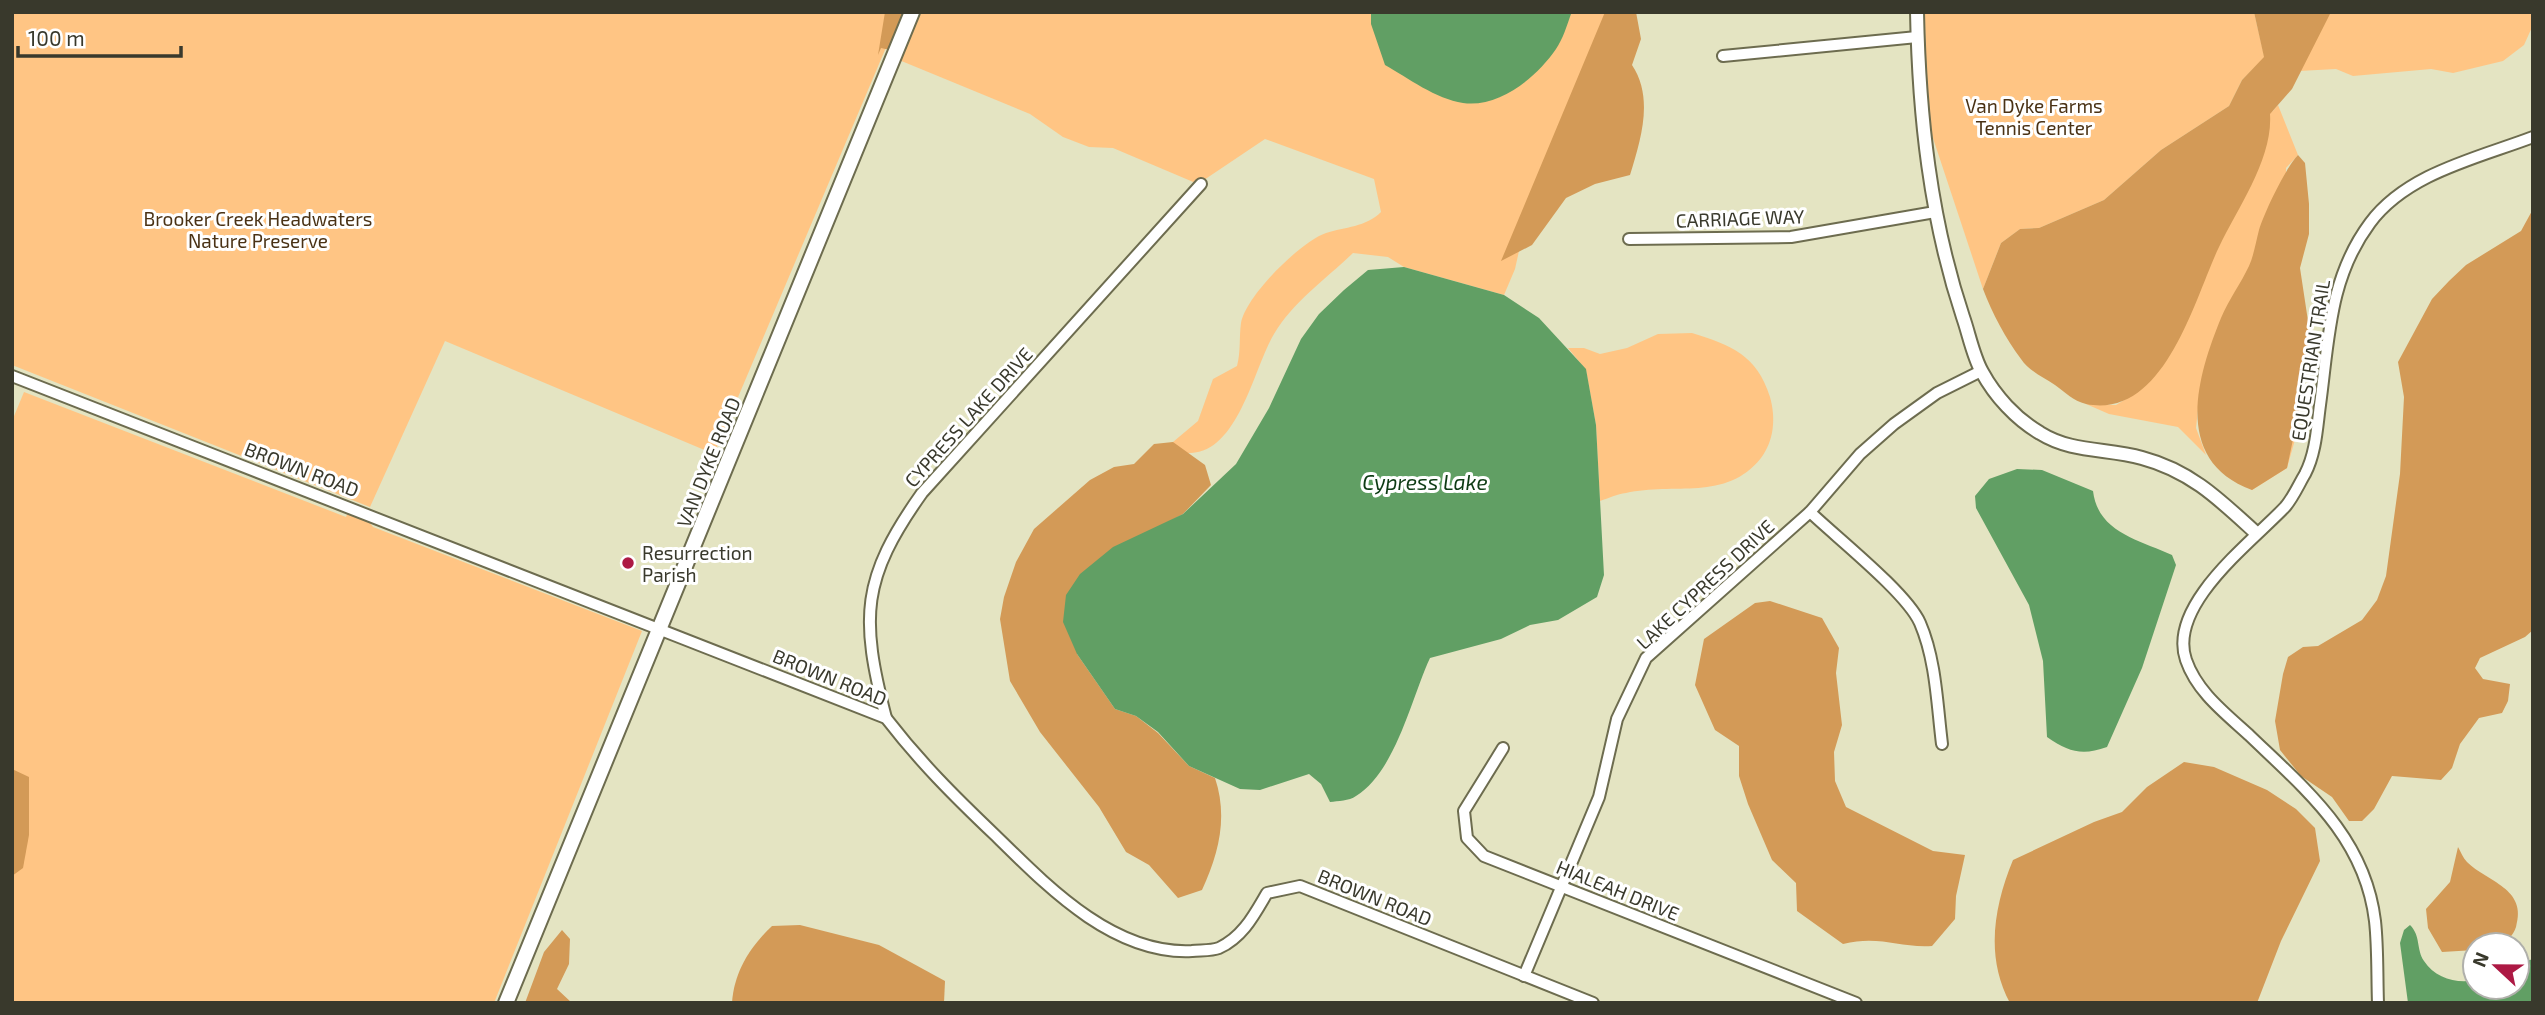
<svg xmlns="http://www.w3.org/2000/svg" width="2545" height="1015" font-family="'Exo 2',sans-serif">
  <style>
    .green { fill: #ffc584 }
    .forest { fill: #d39a57 }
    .water { fill: #619f64 }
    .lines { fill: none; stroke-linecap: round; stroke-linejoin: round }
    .minor-casing { stroke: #6d6c4f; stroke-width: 14 }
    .tertiary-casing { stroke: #6d6c4f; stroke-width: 16 }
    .secondary-casing { stroke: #6d6c4f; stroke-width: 18 }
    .minor { stroke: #fff; stroke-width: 10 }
    .tertiary { stroke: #fff; stroke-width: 12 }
    .secondary { stroke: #fff; stroke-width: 14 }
    .poi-dot { fill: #ad1944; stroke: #fff; stroke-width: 2.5 }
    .labels { text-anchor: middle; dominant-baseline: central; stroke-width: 6; stroke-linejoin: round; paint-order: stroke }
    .park-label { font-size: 19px; fill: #4a3215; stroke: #fff }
    .street-label { font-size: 19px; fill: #39392c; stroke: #fff }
    .poi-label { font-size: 19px; fill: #39392c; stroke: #fff; text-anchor: start }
    .water-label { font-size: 21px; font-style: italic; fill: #0e3b14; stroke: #fff }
  </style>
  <rect width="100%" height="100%" fill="#e4e4c2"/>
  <g class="green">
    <path d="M12,12H901L714,454L445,341L370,507L12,365Z"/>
    <path d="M919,12H1633L1571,179L1523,233L1515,269L1504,295L1404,267L1388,257L1353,253C1326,279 1293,302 1274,334C1254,367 1239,451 1191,453C1181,454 1169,449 1159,447L1173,442L1198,421L1213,379L1237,366C1241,351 1239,337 1241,323C1246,296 1300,242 1326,233C1345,227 1366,227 1381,212L1374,179L1265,139L1198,184L1113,148L1089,147L1063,137L1030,114L899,60Z"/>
    <path d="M1925,12H2254L2264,55L2265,12H2533V25L2524,45L2503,61L2453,73L2431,69L2353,76L2336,69L2299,71L2291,77L2272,112L2278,105L2298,155L2286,168L2291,414L2296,436L2287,468L2252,490L2228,473L2198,409L2196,428L2206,455L2178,427L2109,414L2086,404L2116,405L2136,393L2204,142L2263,59L2242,80L2229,106L2161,150L2104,200L2039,228L2020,229L2001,243L1983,289L1926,117Z"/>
    <path d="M1692,333C1731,345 1757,355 1770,397C1776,418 1774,441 1761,458C1726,502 1674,482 1626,493C1617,494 1609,498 1600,501L1596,425L1586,370L1568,348H1584L1600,354L1627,348L1658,334Z"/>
    <path d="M24,392L346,517L348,512L367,519L373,527L642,631L494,1003H12V421Z"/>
  </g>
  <g class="forest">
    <path d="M885,12H905L890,50L881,48L878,55Z"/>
    <path d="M1605,12H1636L1641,39L1632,65C1654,98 1641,139 1630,175L1595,184L1566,198L1532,245L1501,261Z"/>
    <path d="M2254,12H2331L2292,89L2270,114C2273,159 2238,207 2219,247C2194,299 2165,420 2086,404C2073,401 2065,392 2055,385C2043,377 2029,371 2021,359C2006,339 1992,313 1983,289L2001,243L2020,229L2039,228L2104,200L2161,150L2229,106L2242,80L2264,57Z"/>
    <path d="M2298,155L2305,163L2309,204V234L2300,268L2308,321L2309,363L2287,468L2252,490C2173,461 2196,379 2221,318C2229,299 2241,283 2249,266C2254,255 2256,241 2259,230C2264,213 2286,167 2298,155Z"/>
    <path d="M2533,209V630L2525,637L2480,658L2475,668L2483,679L2510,684L2508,701L2502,713L2479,718L2460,744L2452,768L2441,780L2392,776L2374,809L2362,821H2349L2332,797L2301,776L2280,750L2275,721L2283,674L2288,657L2303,647L2318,646L2362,620L2377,600L2386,576L2400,474L2404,397L2398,362L2432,299L2449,281L2466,265L2521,231Z"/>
    <path d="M1173,442L1205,465L1211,485L1183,514L1151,531L1077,654L1115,709L1136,716L1158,733L1189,766L1215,778C1228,817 1219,853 1202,890L1178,898L1149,865L1126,852L1099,807L1040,732L1010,681L1000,619L1004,597L1016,562L1034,529L1090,480L1114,467L1134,464L1154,444Z"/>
    <path d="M1770,601L1822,618L1839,648L1836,673L1842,725L1834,752L1835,781L1846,807L1933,851L1965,855L1956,896L1955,919L1932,946C1898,948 1880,935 1843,944L1797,911L1796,883L1772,860L1748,804L1739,776V746L1715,730L1695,685L1704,639L1755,603Z"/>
    <path d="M2184,762L2214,767L2267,790L2296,809L2315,828L2320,861L2281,941L2257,1003H2010C1985,957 1994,906 2013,860L2094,822L2122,812L2147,787Z"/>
    <path d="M12,769L29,777V835L23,868L12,876Z"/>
    <path d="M2458,847C2461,852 2463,858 2467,862C2487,882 2528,888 2516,927C2509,947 2493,945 2475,945V950L2442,952L2428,928L2426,909L2450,882Z"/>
    <path d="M800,925L879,945L945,981L944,1003H732C734,972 750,947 772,926Z"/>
    <path d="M562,930L570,939L569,964L557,989L572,1003H525L544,952Z"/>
  </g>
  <g class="water">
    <path d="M1371,12H1571V14C1567,25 1563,39 1556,49C1536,78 1499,108 1463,103C1436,99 1408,78 1385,65L1371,24Z"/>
    <path d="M1404,267L1504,295L1539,318L1586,369L1596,425L1604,575L1597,597L1558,620L1530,625L1501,639L1430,658C1411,699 1396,771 1356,796C1349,801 1338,801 1330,802L1321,784L1309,774L1260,790L1240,789L1189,766L1158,732L1136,716L1115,709L1077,654L1063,622L1066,595L1080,574L1113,547L1183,514L1236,464L1269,408L1301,339L1319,314L1344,290L1368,270Z"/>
    <path d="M2017,469L2042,470L2093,491C2098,533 2140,540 2172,555L2176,565L2142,668L2107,747C2082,756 2069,752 2047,737L2043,661L2029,605L1976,508L1975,496L1989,479Z"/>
    <path d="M2410,925C2421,936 2416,949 2424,961C2435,978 2457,984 2475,980V987H2517V964L2533,959V1003H2408L2400,943L2404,930Z"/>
  </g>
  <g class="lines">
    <g class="minor-casing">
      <g id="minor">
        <path d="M1723,56L1917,37"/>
        <path d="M1629,239L1791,237L1935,212"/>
        <path d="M12,376L886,718C920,762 954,796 995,835C1047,886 1113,955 1192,951C1200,950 1211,951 1219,948C1243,937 1254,915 1267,893L1300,886L1593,1003"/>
        <path d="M1810,512C1836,537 1907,593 1920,623C1936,660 1937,704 1942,744"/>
        <path d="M886,718C860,617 861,579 922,493L1201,184"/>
        <path d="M1503,748L1464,811L1467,838L1484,856L1856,1003"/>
        <path d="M1524,976L1599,797L1617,719L1646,658L1810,512L1860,454L1894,424L1937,393L1981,371"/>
        <path d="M2378,1003C2377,976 2378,948 2375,921C2365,837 2305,789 2249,735C2225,713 2197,692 2186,660C2167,605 2252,542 2285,507C2293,498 2299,484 2305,474C2316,453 2317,427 2320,405C2329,339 2329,278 2370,223C2407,173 2478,158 2533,137"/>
      </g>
    </g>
    <g class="tertiary-casing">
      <path id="tertiary" d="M1917,12C1919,115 1930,218 1963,317C1969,334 1973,356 1982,372C1995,396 2016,419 2040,433C2072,453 2107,448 2142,458C2191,471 2220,500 2256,533"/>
    </g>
    <g class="secondary-casing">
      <path id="secondary" d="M506,1003L912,12"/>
    </g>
    <use href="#minor" class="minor"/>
    <use href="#tertiary" class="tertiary"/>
    <use href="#secondary" class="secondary"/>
  </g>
  <circle class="poi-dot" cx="628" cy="563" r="7"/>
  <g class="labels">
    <g class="park-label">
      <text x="2034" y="105">Van Dyke Farms<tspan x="2034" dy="22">Tennis Center</tspan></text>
      <text x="258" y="218">Brooker Creek Headwaters<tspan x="258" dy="22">Nature Preserve</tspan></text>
    </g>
    <g class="street-label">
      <text transform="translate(1740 218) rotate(-2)">CARRIAGE WAY</text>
      <text transform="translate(2310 360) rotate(-81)">EQUESTRIAN TRAIL</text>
      <text transform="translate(968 417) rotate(-48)">CYPRESS LAKE DRIVE</text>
      <text transform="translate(708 462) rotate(-68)">VAN DYKE ROAD</text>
      <text transform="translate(302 469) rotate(21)">BROWN ROAD</text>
      <text transform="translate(1705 584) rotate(-43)">LAKE CYPRESS DRIVE</text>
      <text transform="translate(830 677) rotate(22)">BROWN ROAD</text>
      <text transform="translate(1618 890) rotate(22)">HIALEAH DRIVE</text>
      <text transform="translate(1375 897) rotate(22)">BROWN ROAD</text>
    </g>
    <g class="poi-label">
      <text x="642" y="552">Resurrection<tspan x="642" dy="22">Parish</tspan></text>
    </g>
    <g class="water-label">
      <text x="1425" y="481">Cypress Lake</text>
    </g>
  </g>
  <rect width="2545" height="1015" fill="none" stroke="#39392c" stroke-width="28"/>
  <g transform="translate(2496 966) rotate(292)"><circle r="33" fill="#ffffff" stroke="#b0b0ab" stroke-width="2"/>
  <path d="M0-5L12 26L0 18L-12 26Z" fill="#ad1944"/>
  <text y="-10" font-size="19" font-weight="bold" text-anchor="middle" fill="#39392c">N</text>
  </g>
  <path d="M18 46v10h163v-10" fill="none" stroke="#39392c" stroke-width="3.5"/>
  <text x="28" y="46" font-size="21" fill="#39392c" stroke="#ffffff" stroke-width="5" paint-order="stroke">100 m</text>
</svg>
